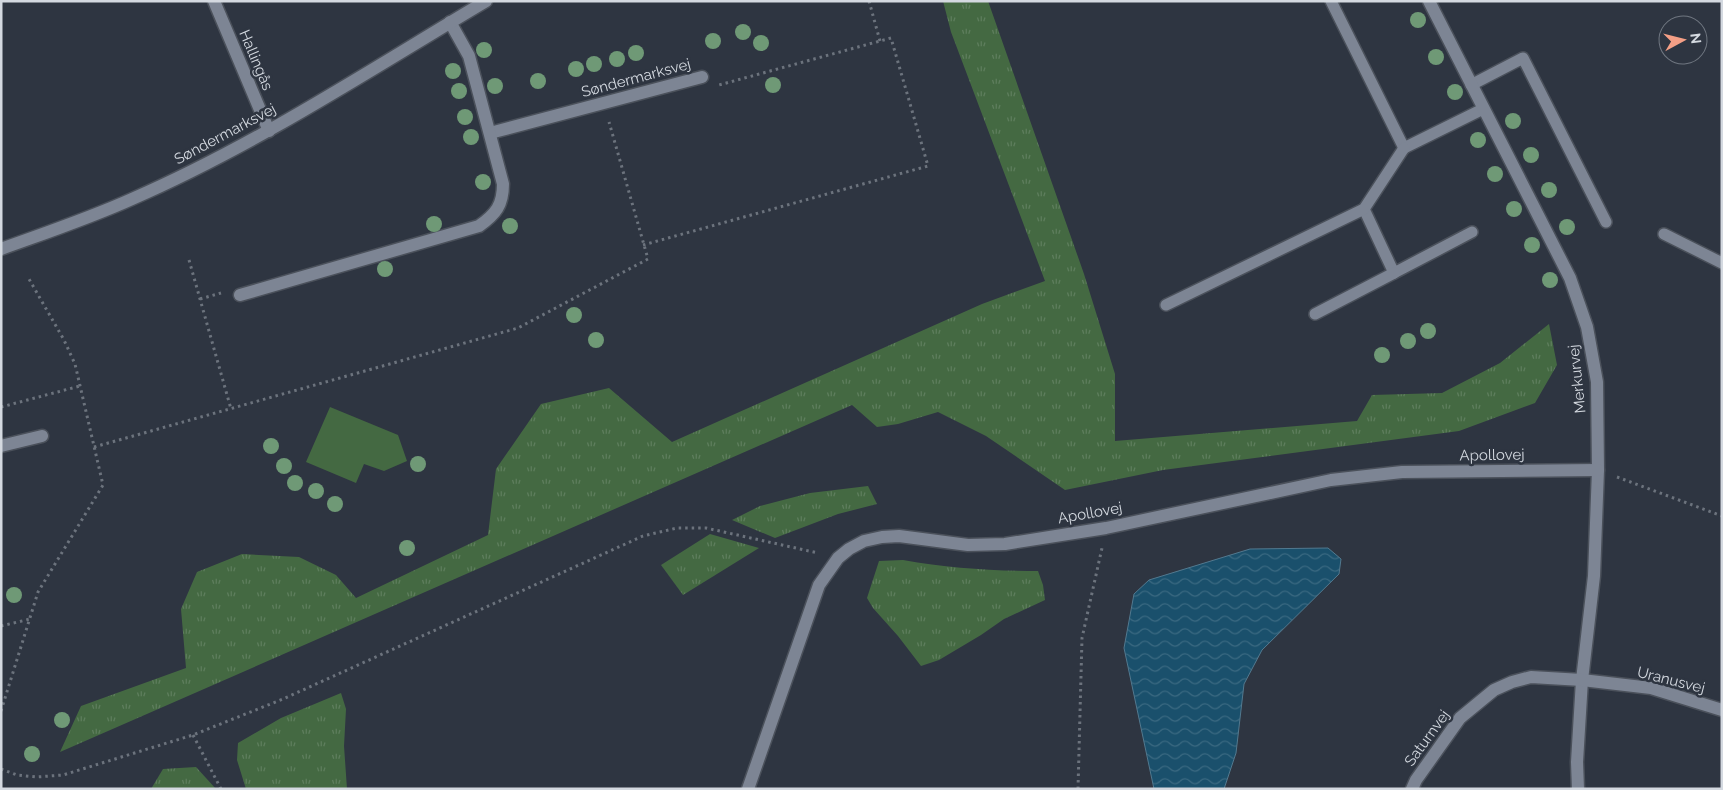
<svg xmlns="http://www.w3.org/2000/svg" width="1723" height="790" font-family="Raleway,sans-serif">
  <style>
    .grass { fill: url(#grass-tufts) }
    .park { fill: #446942 }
    .water { fill: url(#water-waves); stroke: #52798f }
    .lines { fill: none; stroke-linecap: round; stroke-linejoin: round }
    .lane-casing { stroke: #4b515b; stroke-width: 14 }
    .street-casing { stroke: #4b515b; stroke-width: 15 }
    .secondary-casing { stroke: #4b515b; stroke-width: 15 }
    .path { stroke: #6c737d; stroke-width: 3; stroke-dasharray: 2.5 4; stroke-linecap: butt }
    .lane { stroke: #7d8594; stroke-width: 11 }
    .street { stroke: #7d8594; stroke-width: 12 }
    .secondary { stroke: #7d8594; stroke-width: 12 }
    .tree { fill: #6f9976 }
    .labels { text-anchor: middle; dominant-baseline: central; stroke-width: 5; stroke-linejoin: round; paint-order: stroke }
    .street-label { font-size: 15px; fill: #d4d9e0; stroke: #2e3541 }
  </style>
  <defs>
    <pattern id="grass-tufts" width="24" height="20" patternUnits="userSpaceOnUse" patternTransform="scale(1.25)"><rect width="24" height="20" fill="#446942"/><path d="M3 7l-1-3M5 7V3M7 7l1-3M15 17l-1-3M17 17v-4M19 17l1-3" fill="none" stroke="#5e7e5d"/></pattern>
    <pattern id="water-waves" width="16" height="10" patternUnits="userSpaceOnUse" patternTransform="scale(1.25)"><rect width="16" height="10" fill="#1a506c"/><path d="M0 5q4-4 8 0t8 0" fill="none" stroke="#3a6981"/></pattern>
  </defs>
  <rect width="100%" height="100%" fill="#2e3541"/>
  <g class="grass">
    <path d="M943,1H988L1084,274L1115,374V441L1357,421L1372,395L1442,393L1500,363L1549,324L1557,365L1535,403L1459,431L1163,470L1065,490L986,436L938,412L898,424L877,427L852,405L60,752L81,706L186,668L181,609L197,572L242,554L299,557L336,575L356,598L488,535L496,469L541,404L609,388L672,442L982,304L1045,281L951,32Z"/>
    <path d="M868,486L877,504L838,514L775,538L732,520L760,506L810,493Z"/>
    <path d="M710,534L759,548L683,595L661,565Z"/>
    <path d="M903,560C948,568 992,571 1038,571L1043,585L1045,600L1004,619L981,635L939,660L921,666L898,636L873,608L867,598L879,561Z"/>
    <path d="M341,693L346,709L344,746L347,789H246L237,760L238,743L281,718Z"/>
    <path d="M196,767L216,789H151L163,769Z"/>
  </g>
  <path class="park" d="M330,407L398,435L407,461L384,471L364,464L356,483L306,462Z"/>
  <path class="water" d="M1328,548L1341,559L1339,574L1262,650L1244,684L1236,753L1224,789H1154L1124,648L1134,594L1149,580L1250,549Z"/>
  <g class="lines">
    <g class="lane-casing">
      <g id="lane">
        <path d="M1331,1L1404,148L1483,109"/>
        <path d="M1471,85L1523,58L1606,222"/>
        <path d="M1364,209L1394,273L1472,232"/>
        <path d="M1664,234L1722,263"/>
        <path d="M1166,305L1364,209L1404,148"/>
        <path d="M1315,314L1394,273"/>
      </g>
    </g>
    <g class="street-casing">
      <g id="street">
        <path d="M214,1L269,131"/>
        <path d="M1429,1L1570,278L1587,327L1597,382L1598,470L1594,576L1582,680L1577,762L1578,789"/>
        <path d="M490,133L702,77"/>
        <path d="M240,295L479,226C496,214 503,205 503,184L469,56L450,22"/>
        <path d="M1,446L42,436"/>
        <path d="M748,789L819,585L838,558L849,549L864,541L882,537L899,536L968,545L1005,544L1106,528L1331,480L1402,472L1598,470"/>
        <path d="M1412,789L1416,780L1460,718L1494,690L1512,682L1531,677L1582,680L1651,688L1722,710"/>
      </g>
    </g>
    <g class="secondary-casing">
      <path id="secondary" d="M1,249C45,233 90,218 132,199C256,145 370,70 486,1"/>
    </g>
    <g class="path">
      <path d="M869,1L880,41"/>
      <path d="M643,245L928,166L891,38L719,85"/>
      <path d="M189,260L231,409"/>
      <path d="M200,299L221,293"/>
      <path d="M1,407L80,386"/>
      <path d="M94,447L518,328L648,259L609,122"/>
      <path d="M1617,477L1722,516"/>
      <path d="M1,626L30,619"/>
      <path d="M1,711L38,592L103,485L75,364L64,340L29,279"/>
      <path d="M193,735L221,789"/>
      <path d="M1,769L17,775L37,777L63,775L193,735L283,699L643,536L677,528H706L818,553"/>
      <path d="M1078,789L1082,638L1102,548"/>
    </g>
    <use href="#lane" class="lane"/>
    <use href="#street" class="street"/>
    <use href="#secondary" class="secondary"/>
  </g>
  <g class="tree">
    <circle cx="1418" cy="20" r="8"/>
    <circle cx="743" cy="32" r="8"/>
    <circle cx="713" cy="41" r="8"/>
    <circle cx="761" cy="43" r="8"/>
    <circle cx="484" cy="50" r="8"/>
    <circle cx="636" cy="53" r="8"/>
    <circle cx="1436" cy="57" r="8"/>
    <circle cx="617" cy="59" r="8"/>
    <circle cx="594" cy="64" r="8"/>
    <circle cx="576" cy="69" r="8"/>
    <circle cx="453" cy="71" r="8"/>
    <circle cx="538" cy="81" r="8"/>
    <circle cx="773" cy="85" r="8"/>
    <circle cx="495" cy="86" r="8"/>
    <circle cx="459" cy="91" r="8"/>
    <circle cx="1455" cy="92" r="8"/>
    <circle cx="465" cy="117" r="8"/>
    <circle cx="1513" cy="121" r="8"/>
    <circle cx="471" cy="137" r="8"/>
    <circle cx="1478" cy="140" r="8"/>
    <circle cx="1531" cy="155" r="8"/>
    <circle cx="1495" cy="174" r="8"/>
    <circle cx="483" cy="182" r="8"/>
    <circle cx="1549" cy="190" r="8"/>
    <circle cx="1514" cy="209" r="8"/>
    <circle cx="434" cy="224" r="8"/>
    <circle cx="510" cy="226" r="8"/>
    <circle cx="1567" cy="227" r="8"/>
    <circle cx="1532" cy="245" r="8"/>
    <circle cx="385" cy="269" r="8"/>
    <circle cx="1550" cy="280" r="8"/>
    <circle cx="574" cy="315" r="8"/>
    <circle cx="1428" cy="331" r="8"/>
    <circle cx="596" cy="340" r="8"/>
    <circle cx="1408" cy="341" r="8"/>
    <circle cx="1382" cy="355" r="8"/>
    <circle cx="271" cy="446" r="8"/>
    <circle cx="418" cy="464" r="8"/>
    <circle cx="284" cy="466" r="8"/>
    <circle cx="295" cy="483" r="8"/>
    <circle cx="316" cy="491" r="8"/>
    <circle cx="335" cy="504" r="8"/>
    <circle cx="407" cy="548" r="8"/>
    <circle cx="14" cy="595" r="8"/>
    <circle cx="62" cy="720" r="8"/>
    <circle cx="32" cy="754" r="8"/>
  </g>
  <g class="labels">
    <g class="street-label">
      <text transform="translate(256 60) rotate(67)">Hallingås</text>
      <text transform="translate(636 78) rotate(-15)">Søndermarksvej</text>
      <text transform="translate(225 134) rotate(-28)">Søndermarksvej</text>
      <text transform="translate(1577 379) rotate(-96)">Merkurvej</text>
      <text transform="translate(1492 455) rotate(-1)">Apollovej</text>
      <text transform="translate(1090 513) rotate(-10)">Apollovej</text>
      <text transform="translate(1671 680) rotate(14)">Uranusvej</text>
      <text transform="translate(1427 738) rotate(-54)">Saturnvej</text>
    </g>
  </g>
  <rect width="1723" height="790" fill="none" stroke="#d4d9e0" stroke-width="5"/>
  <g transform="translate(1683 40) rotate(83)"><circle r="24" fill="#2e3541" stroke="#707781"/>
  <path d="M0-4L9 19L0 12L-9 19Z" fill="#f49f86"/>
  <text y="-8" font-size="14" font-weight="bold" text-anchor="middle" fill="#d4d9e0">N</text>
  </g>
</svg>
